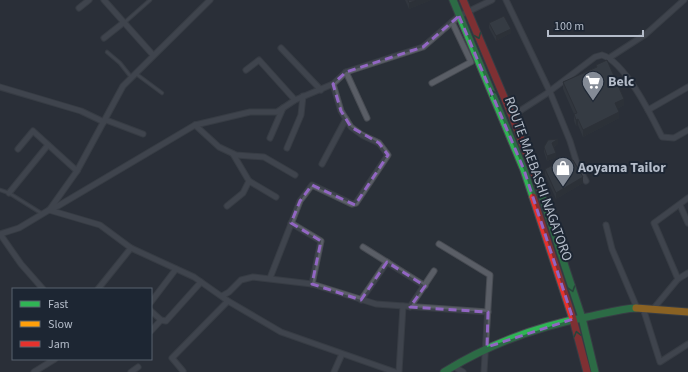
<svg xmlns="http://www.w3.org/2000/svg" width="688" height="372" font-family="'Source Sans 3',sans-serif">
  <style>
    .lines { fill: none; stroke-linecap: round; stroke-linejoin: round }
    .lane-casing { stroke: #484c53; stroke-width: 4.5 }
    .street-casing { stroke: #484c53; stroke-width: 7 }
    .fast-casing { stroke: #484c53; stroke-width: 9 }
    .slow-casing { stroke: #484c53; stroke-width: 9 }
    .jam-casing { stroke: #484c53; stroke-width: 9 }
    .lane { stroke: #5a5e66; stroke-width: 2.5 }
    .street { stroke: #5a5e66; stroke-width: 5 }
    .fast { stroke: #30b455; stroke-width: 7 }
    .slow { stroke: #ff9f0a; stroke-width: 7 }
    .jam { stroke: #e5322d; stroke-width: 7 }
    .wall { fill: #3a3f45 }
    .shaded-wall { fill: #303338 }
    .building { fill: #444950; stroke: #303338 }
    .oneway { stroke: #255f41 }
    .marked { fill: none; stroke: #9266c3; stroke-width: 3; stroke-dasharray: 8 5; stroke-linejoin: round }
    .labels { text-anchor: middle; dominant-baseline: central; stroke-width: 4; stroke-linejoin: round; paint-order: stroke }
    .poi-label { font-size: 14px; font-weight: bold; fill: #b4bcc9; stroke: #1d2633; text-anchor: start }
    .street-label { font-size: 14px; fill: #b4bcc9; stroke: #1d2633 }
  </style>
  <rect width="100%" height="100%" fill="#2a3038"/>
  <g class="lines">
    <g class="lane-casing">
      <g id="lane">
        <path d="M124,23L150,0"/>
        <path d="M107,52L120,63L131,77"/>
        <path d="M135,73L162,93"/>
        <path d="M0,190L9,193L41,213"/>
      </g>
    </g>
    <g class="street-casing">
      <g id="street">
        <path d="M104,0L153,55"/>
        <path d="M506,0L550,92L570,141L578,167L586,181"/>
        <path d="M79,8L89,0"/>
        <path d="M104,38L123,23"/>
        <path d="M281,48L321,90"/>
        <path d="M609,58L646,34L684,0"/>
        <path d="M246,70L259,60L295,100"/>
        <path d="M346,72L367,118"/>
        <path d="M432,83L471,62L452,22"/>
        <path d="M0,87L81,111L104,122"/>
        <path d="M648,110L688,87"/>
        <path d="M512,116L546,94L595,57L602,55C625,62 651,115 662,137L674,138L688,130"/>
        <path d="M106,120L143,134"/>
        <path d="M195,125L219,147L236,155L264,157L295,175"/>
        <path d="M270,138L283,108"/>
        <path d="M287,148L301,115L303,96"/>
        <path d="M18,149L33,131L77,171"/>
        <path d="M233,154L249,181L276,197"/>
        <path d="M322,164L346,119"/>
        <path d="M9,193L48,145"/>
        <path d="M680,205L688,223"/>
        <path d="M227,206L243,193L249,181"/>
        <path d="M50,209L77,171L123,86L210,0"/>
        <path d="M49,210L100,225L131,248L194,277L228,301L281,332L395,372"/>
        <path d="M291,223L321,241L312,284"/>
        <path d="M606,225L612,249L637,308"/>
        <path d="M439,244L490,275L484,372"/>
        <path d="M363,247L425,286"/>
        <path d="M270,278L300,201L312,185L352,204L356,203L388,155L379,143L362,135L351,127L341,111L333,84"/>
        <path d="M678,279L654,223L688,198"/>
        <path d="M43,289L21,264L0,234L19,228L49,210L58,206L195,125L250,112H277L295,100L333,84L346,72L423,47L459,16L492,0"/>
        <path d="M98,289L131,248"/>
        <path d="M222,296L229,292L241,280L253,277L312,284L376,304L488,312"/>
        <path d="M361,300L387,262"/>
        <path d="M151,302L176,269"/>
        <path d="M410,307L434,271"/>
        <path d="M643,308L660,362L688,344"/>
        <path d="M654,308L678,279L688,273"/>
        <path d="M151,311L161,320L166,321L201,282"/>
        <path d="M151,331L161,320"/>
        <path d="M453,366L463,372"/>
        <path d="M183,371L172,358L228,301"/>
        <path d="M34,372L55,359"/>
        <path d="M131,372L138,367"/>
        <path d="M334,372L342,354"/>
        <path d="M399,372L403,306"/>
      </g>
    </g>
    <g class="fast-casing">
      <g id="fast">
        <path d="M453,0L524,170L533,197"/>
        <path d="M539,187L582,318L595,372"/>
        <path d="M444,372C489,344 535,327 587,317C603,314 619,309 636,308"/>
      </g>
    </g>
    <g class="slow-casing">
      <path id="slow" d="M636,308L688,312"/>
    </g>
    <g class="jam-casing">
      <g id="jam">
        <path d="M463,0L512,116L539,187"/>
        <path d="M533,197L573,319L587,372"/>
      </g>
    </g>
    <use href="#lane" class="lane"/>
    <use href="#street" class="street"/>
    <use href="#fast" class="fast"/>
    <use href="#slow" class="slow"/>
    <use href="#jam" class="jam"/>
  </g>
  <g class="wall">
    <path d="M405,0H431L409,9Z"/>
    <path d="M489,23L511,33L496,41L489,28Z"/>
    <path d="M596,65L624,105L617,109L619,118L583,137L578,125L576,126L574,121V114L563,89V82L596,67Z"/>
    <path d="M558,144L554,147L556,157L547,161L544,152V147Z"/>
    <path d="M545,169H555L583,183L556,199L545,175Z"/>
  </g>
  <g class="shaded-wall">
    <path d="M417,0H431L409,9V3Z"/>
    <path d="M511,29V33L496,41V36Z"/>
    <path d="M624,99V105L615,110V103Z"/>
    <path d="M619,112V118L583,137V130Z"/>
    <path d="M578,119V125L576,126V120Z"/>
    <path d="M558,139V144L552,148V143Z"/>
    <path d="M556,153V157L547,161V156Z"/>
    <path d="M583,177V183L556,199V193Z"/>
  </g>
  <g class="building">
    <path d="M408,0H417L409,3Z"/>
    <path d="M504,16L511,29L496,36L489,23Z"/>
    <path d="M607,60L624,99L615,103L619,112L583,130L578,119L576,120L574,114L577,113L563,82L597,67L596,65Z"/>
    <path d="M558,139L552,143L556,153L547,156L544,147L548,140Z"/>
    <path d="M573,160L583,177L556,193L545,169L553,165L555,169Z"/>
  </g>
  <defs><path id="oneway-chevron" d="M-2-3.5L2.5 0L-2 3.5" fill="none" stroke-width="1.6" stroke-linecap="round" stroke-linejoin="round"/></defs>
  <g class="oneway">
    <use href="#oneway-chevron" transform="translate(478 36) rotate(67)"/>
    <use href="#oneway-chevron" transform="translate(493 93) rotate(-113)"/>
    <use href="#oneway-chevron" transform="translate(572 289) rotate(72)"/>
    <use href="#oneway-chevron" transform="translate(577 334) rotate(-104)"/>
  </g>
  <path d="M0 0H688V372H0ZM459,16L524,170L573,319L487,347L488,312L410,307L425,286L387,262L361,300L312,284L321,241L291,223L300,201L312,185L355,205L388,155L379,143L351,127L341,111L333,84L346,72L423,47Z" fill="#2a3038" fill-opacity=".55" fill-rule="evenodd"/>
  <path class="marked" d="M459,16L524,170L573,319L487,347L488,312L410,307L425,286L387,262L361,300L312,284L321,241L291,223L300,201L312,185L355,205L388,155L379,143L351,127L341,111L333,84L346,72L423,47Z"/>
  <defs>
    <g id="supermarket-pin" transform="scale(1.15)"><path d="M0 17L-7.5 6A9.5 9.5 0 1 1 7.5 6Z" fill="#848b96" stroke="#1d2633"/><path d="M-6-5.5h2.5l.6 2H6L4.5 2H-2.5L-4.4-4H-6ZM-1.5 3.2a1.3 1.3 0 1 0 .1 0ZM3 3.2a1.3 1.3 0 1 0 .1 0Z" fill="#fff"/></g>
    <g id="shop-pin" transform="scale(1.15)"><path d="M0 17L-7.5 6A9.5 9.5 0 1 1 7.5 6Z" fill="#848b96" stroke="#1d2633"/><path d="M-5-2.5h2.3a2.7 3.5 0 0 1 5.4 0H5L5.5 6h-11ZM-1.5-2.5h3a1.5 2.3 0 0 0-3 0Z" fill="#fff"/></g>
  </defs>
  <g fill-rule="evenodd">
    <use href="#supermarket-pin" x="593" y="82"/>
    <use href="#shop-pin" x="563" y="168"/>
  </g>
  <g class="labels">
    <g class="poi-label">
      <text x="608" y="82">Belc</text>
      <text x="578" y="168">Aoyama Tailor</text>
    </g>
    <g class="street-label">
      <text transform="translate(538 179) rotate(70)">ROUTE MAEBASHI NAGATORO</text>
    </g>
  </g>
  <rect x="12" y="288" width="140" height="72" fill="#1d2633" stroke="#59626f"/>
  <rect x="20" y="301" width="20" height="6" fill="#30b455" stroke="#59626f"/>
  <text x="48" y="308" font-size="12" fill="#b4bcc9">Fast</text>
  <rect x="20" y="321" width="20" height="6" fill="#ff9f0a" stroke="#59626f"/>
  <text x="48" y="328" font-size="12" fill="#b4bcc9">Slow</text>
  <rect x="20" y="341" width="20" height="6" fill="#e5322d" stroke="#59626f"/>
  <text x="48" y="348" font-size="12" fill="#b4bcc9">Jam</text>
  <path d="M548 30v6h95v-6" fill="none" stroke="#b4bcc9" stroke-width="2"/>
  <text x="554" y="30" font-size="12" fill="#b4bcc9" stroke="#1d2633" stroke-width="3" paint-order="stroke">100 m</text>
</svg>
